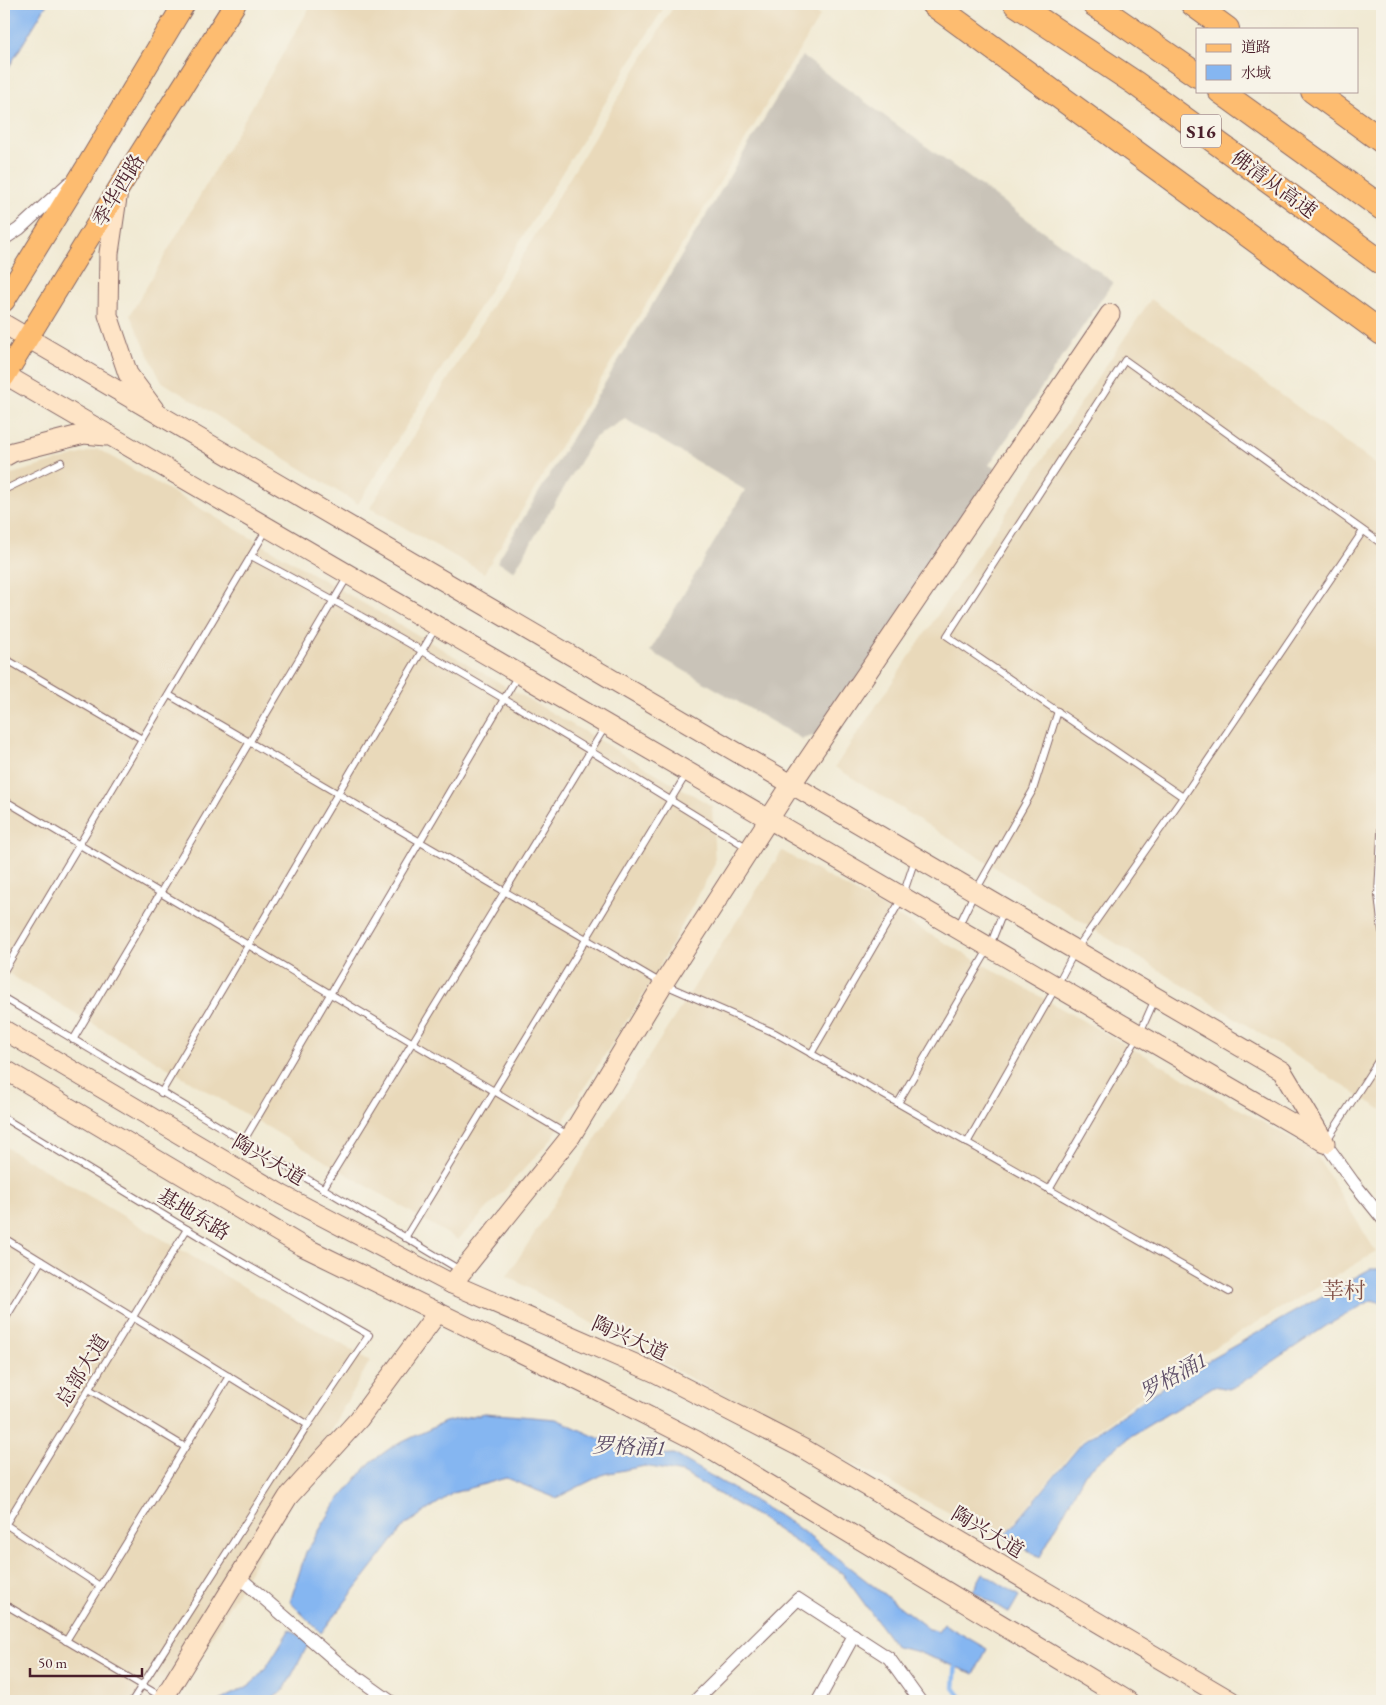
<svg xmlns="http://www.w3.org/2000/svg" width="1386" height="1705" font-family="'EB Garamond','Noto Serif SC',serif">
  <style>
    .built { fill: #e9d9ba }
    .industrial { fill: #c9c3b8 }
    .water { fill: #85b6f1; stroke: #686a8e }
    .lines { fill: none; stroke-linecap: round; stroke-linejoin: round }
    .stream { stroke: #85b6f1; stroke-width: 4.5 }
    .lane-casing { stroke: #846666; stroke-width: 8 }
    .street-casing { stroke: #846666; stroke-width: 14 }
    .secondary-casing { stroke: #846666; stroke-width: 21 }
    .primary-casing { stroke: #846666; stroke-width: 23 }
    .highway-casing { stroke: #846666; stroke-width: 26 }
    .lane { stroke: #fff; stroke-width: 6 }
    .street { stroke: #fff; stroke-width: 12 }
    .secondary { stroke: #fee4c6; stroke-width: 19 }
    .primary { stroke: #fdbc70; stroke-width: 21 }
    .highway { stroke: #fdbc70; stroke-width: 24 }
    .labels { text-anchor: middle; dominant-baseline: central; stroke-width: 4.5; stroke-linejoin: round; paint-order: stroke }
    .shield { fill: #f7f3e8; stroke: #7e5f64; stroke-width: 1 }
    .shield-label { font-size: 19px; font-weight: bold; fill: #4a1f2b }
    .street-label { font-size: 20px; fill: #4a1f2b; stroke: #f7f3e8 }
    .water-label { font-size: 21px; font-style: italic; fill: #5c4c66; stroke: #f7f3e8 }
    .quarter-label { font-size: 22px; fill: #815148; stroke: #f7f3e8 }
  </style>
  <rect width="100%" height="100%" fill="#f7f3e8"/>
  <filter id="ink" filterUnits="userSpaceOnUse"><feTurbulence type="fractalNoise" baseFrequency=".02" numOctaves="2"/><feDisplacementMap in="SourceGraphic" scale="10" xChannelSelector="R" yChannelSelector="G"/><feConvolveMatrix kernelMatrix="1 2 1 2 8 2 1 2 1" color-interpolation-filters="sRGB"/></filter>
  <filter id="wash" filterUnits="userSpaceOnUse"><feTurbulence type="fractalNoise" baseFrequency=".0096" numOctaves="4" result="noise"/><feDisplacementMap in="SourceGraphic" scale="20" xChannelSelector="R" yChannelSelector="G"/><feGaussianBlur stdDeviation="1.12" result="paint"/><feColorMatrix in="noise" values="0 0 0 0 0 0 0 0 0 0 0 0 0 0 0 0 0 1.4 0 .05"/><feComposite in="paint" operator="in"/></filter>
  <g filter="url(#wash)">
    <rect width="100%" height="100%" fill="#f1ead4"/>
    <g class="built">
      <path d="M312,4H666L358,504L161,381L130,315Z"/>
      <path d="M675,4H800L820,16L484,573L370,508Z"/>
      <path d="M1151,299L1382,469V1110L835,767Z"/>
      <path d="M98,449L712,806L715,864L650,984L551,1140L458,1240L4,971V478L5,476Z"/>
      <path d="M782,851L1314,1151L1376,1252L1188,1363L1082,1440L1001,1539L757,1415L507,1276Z"/>
      <path d="M4,1146L370,1361L175,1701H4Z"/>
    </g>
    <path class="industrial" d="M802,56L1113,282L989,465L997,469L820,734L802,739L650,651L745,490L625,419L594,438L514,571L497,562Z"/>
    <g class="water">
      <path d="M4,4H47L4,75Z"/>
      <path d="M1370,1269H1382V1303L1372,1300L1326,1326L1238,1385L1229,1389L1214,1386L1129,1437L1085,1473L1040,1557L1004,1537L1083,1442L1167,1384Z"/>
      <path d="M485,1413L556,1419L607,1442L630,1456L674,1454L793,1524L929,1629L938,1632L944,1624L987,1649L974,1674L915,1651L896,1647L842,1573L755,1515L683,1473L645,1466L604,1474L556,1498L506,1478L453,1493L405,1525L321,1633L290,1602L306,1552L336,1503L371,1462L392,1447L445,1422Z"/>
      <path d="M983,1573L1019,1596L1009,1613L973,1591Z"/>
      <path d="M290,1629L309,1643L285,1688L270,1701H220C229,1694 242,1691 251,1684C267,1670 278,1647 290,1629Z"/>
    </g>
    <g class="lines">
      <path class="stream" d="M956,1661L954,1688L964,1701"/>
    </g>
  </g>
  <g filter="url(#ink)">
    <g class="lines">
      <g class="lane-casing">
        <g id="lane">
          <path d="M4,490L61,462"/>
          <path d="M251,556C421,646 585,747 748,848"/>
          <path d="M4,658L142,739"/>
          <path d="M169,695L663,984L775,1033L1229,1292"/>
          <path d="M1183,797L1363,531"/>
          <path d="M4,800L568,1135"/>
          <path d="M1382,815L1378,894L1382,931"/>
          <path d="M958,927L975,892L1033,790L1058,711"/>
          <path d="M4,971L267,529"/>
          <path d="M4,998L460,1270"/>
          <path d="M73,1040L348,576"/>
          <path d="M811,1054L902,898L915,859"/>
          <path d="M161,1093L436,627"/>
          <path d="M898,1103L989,948L1004,910"/>
          <path d="M4,1118L238,1260L369,1335L308,1425L132,1701"/>
          <path d="M1327,1140L1382,1055"/>
          <path d="M243,1142L518,675"/>
          <path d="M967,1143L1056,987L1075,951L1183,797L947,636L1125,360L1382,544"/>
          <path d="M323,1189L605,727"/>
          <path d="M1049,1190L1139,1035L1155,999"/>
          <path d="M4,1238L308,1425"/>
          <path d="M405,1238L687,773"/>
          <path d="M4,1321L41,1261"/>
          <path d="M89,1389L185,1447"/>
          <path d="M5,1524L100,1586"/>
          <path d="M4,1527L187,1229"/>
          <path d="M4,1604L162,1697"/>
          <path d="M66,1641L229,1376"/>
        </g>
      </g>
      <g class="street-casing">
        <g id="street">
          <path d="M4,239L19,229L69,183"/>
          <path d="M1325,1143L1353,1182L1382,1218"/>
          <path d="M239,1577L344,1668L390,1701"/>
          <path d="M695,1701L798,1599L889,1658L920,1701"/>
          <path d="M818,1701L854,1635"/>
        </g>
      </g>
      <g class="secondary-casing">
        <g id="secondary">
          <path d="M118,191L109,253L108,315L128,374L154,409"/>
          <path d="M4,324L1282,1071L1325,1143"/>
          <path d="M4,374L1324,1142"/>
          <path d="M4,457L13,452L84,434L106,436"/>
          <path d="M4,1030L282,1195L452,1284L656,1373L804,1449L1231,1701"/>
          <path d="M4,1069L300,1245L585,1384L695,1440L1128,1701"/>
          <path d="M452,1284L571,1136L663,984L791,785L1110,314"/>
          <path d="M162,1701L288,1497L359,1419L438,1312"/>
        </g>
      </g>
      <g class="primary-casing">
        <g id="primary">
          <path d="M4,301L86,168L184,4"/>
          <path d="M4,377L133,165L235,4"/>
        </g>
      </g>
      <g class="highway-casing">
        <g id="highway">
          <path d="M933,4L1382,333"/>
          <path d="M1016,4L1135,83L1382,263"/>
          <path d="M1094,4L1197,75"/>
          <path d="M1193,4L1227,29"/>
          <path d="M1220,91L1382,208"/>
          <path d="M1313,91L1382,141"/>
        </g>
      </g>
      <use href="#lane" class="lane"/>
      <use href="#street" class="street"/>
      <use href="#secondary" class="secondary"/>
      <use href="#primary" class="primary"/>
      <use href="#highway" class="highway"/>
    </g>
  </g>
  <g class="labels">
    <rect class="shield" x="1181" y="114.5" width="40" height="33" rx="4"/>
    <g class="shield-label">
      <text x="1201" y="131">S16</text>
    </g>
    <g class="street-label">
      <text transform="translate(1274 184) rotate(36)">佛清从高速</text>
      <text transform="translate(118 190) rotate(-59)">季华西路</text>
      <text transform="translate(269 1160) rotate(30)">陶兴大道</text>
      <text transform="translate(194 1214) rotate(31)">基地东路</text>
      <text transform="translate(630 1338) rotate(24)">陶兴大道</text>
      <text transform="translate(82 1370) rotate(-58)">总部大道</text>
      <text transform="translate(988 1532) rotate(31)">陶兴大道</text>
    </g>
    <g class="water-label">
      <text transform="translate(1173 1376) rotate(-30)">罗格涌1</text>
      <text transform="translate(629 1446) rotate(2)">罗格涌1</text>
    </g>
    <g class="quarter-label">
      <text x="1344" y="1290">莘村</text>
    </g>
  </g>
  <rect width="1386" height="1705" fill="none" stroke="#f7f3e8" stroke-width="20"/>
  <rect x="1196" y="28" width="162" height="65" fill="#f7f3e8" stroke="#b29e9c"/>
  <rect x="1206" y="44" width="25" height="8" fill="#fdbc70" stroke="#b29e9c"/>
  <text x="1241" y="52" font-size="15" fill="#4a1f2b">道路</text>
  <rect x="1206" y="65" width="25" height="15" fill="#85b6f1" stroke="#b29e9c"/>
  <text x="1241" y="78" font-size="15" fill="#4a1f2b">水域</text>
  <path d="M30 1668v8h112v-8" fill="none" stroke="#4a1f2b" stroke-width="2.5"/>
  <text x="38" y="1668" font-size="15" fill="#4a1f2b" stroke="#f7f3e8" stroke-width="4" paint-order="stroke">50 m</text>
</svg>
